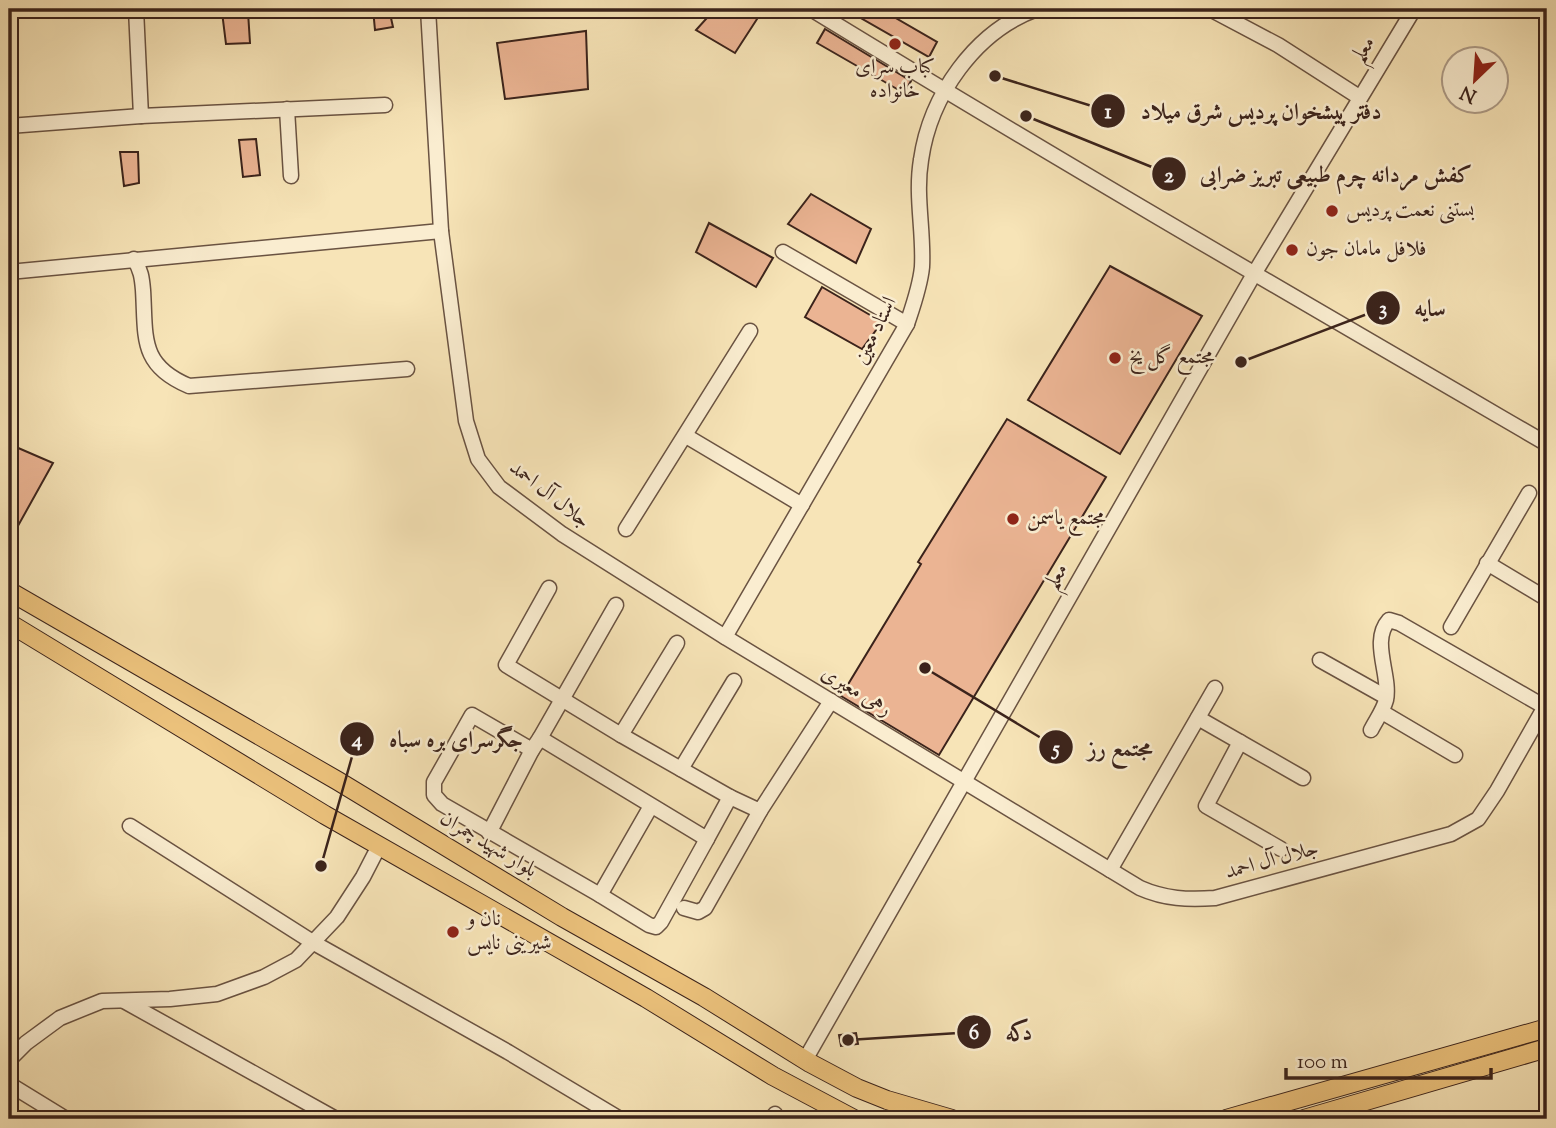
<svg xmlns="http://www.w3.org/2000/svg" width="1556" height="1128" font-family="'Sorts Mill Goudy',Amiri,serif">
  <style>
    .building { fill: #ebb493; stroke: #3b231b; stroke-width: 2 }
    .lines { fill: none; stroke-linecap: round; stroke-linejoin: round }
    .minor-casing { stroke: #6a5342; stroke-width: 17 }
    .major-casing { stroke: #3b231b; stroke-width: 20 }
    .minor { stroke: #faedd0; stroke-width: 14 }
    .major { stroke: #ecc27c; stroke-width: 18 }
    .poi-dot { fill: #8f2418; stroke: #faedd0; stroke-width: 2.5 }
    .labels { text-anchor: middle; dominant-baseline: central; stroke-width: 5; stroke-linejoin: round; paint-order: stroke }
    .street-label { font-size: 21px; fill: #3b231b; stroke: #faedd0 }
    .poi-label { font-size: 21px; fill: #3b231b; stroke: #faedd0; text-anchor: start }
    .leader { fill: none; stroke: #3b231b; stroke-width: 2.5 }
    .callout-dot { fill: #3b231b; stroke: #faedd0; stroke-width: 2.5 }
    .mark-label { font-size: 21px; text-anchor: middle; font-weight: bold; fill: #fff }
    .callout-label { font-size: 23px; text-anchor: middle; font-weight: bold; fill: #3b231b; stroke: #faedd0; stroke-width: 5; stroke-linejoin: round; paint-order: stroke }
  </style>
  <rect width="100%" height="100%" fill="#f7e4b7"/>
  <filter id="stains"><feTurbulence type="fractalNoise" baseFrequency=".00286" numOctaves="4"/><feColorMatrix values="0 0 0 0 .2 0 0 0 0 .09 0 0 0 0 .02 0 0 0 .5 -.17"/></filter>
  <radialGradient id="worn" r=".72"><stop offset=".6" stop-color="#630" stop-opacity="0"/><stop offset="1" stop-color="#630" stop-opacity=".3"/></radialGradient>
  <g class="building">
    <path d="M373,9H389L393,27L375,30Z"/>
    <path d="M715,9H743L759,16L735,53L696,30Z"/>
    <path d="M845,9H880L937,42L929,57Z"/>
    <path d="M222,12H248L250,43L226,44Z"/>
    <path d="M825,29L911,81L904,93L817,43Z"/>
    <path d="M586,31L588,89L505,99L497,43Z"/>
    <path d="M256,139L260,175L243,177L239,140Z"/>
    <path d="M120,152H138L139,183L124,186Z"/>
    <path d="M811,194L871,229L856,263L788,224Z"/>
    <path d="M709,223L773,258L756,287L696,252Z"/>
    <path d="M1110,266L1202,316L1120,454L1028,400Z"/>
    <path d="M822,287L882,322L862,349L805,317Z"/>
    <path d="M1007,419L1106,477L939,755L841,696L921,564L918,562Z"/>
    <path d="M9,444L53,463L9,542Z"/>
    <path d="M856,1033L858,1044L841,1046L839,1035Z"/>
  </g>
  <g class="lines">
    <g class="minor-casing">
      <g id="minor">
        <path d="M136,9L141,116L385,105"/>
        <path d="M428,9L441,231L466,421L478,459L499,487L562,534L725,637L1140,888C1165,899 1188,900 1215,898L1451,834L1478,819L1497,791L1547,703"/>
        <path d="M811,9C1054,158 1301,301 1547,444"/>
        <path d="M1210,9L1278,45L1359,97"/>
        <path d="M287,109L291,176"/>
        <path d="M9,126L141,116"/>
        <path d="M783,252L907,324"/>
        <path d="M134,259C141,270 142,278 143,290C146,337 139,365 189,386L407,369"/>
        <path d="M9,272L441,231"/>
        <path d="M686,436L802,505"/>
        <path d="M626,529L750,331"/>
        <path d="M1487,563L1547,599"/>
        <path d="M549,588L506,665L621,735L730,797L760,811L831,701"/>
        <path d="M1451,627L1529,493"/>
        <path d="M725,637L907,324C913,306 920,287 922,267C924,231 915,196 921,160C930,96 975,31 1037,9"/>
        <path d="M1320,660L1386,697"/>
        <path d="M1382,712L1455,755"/>
        <path d="M1198,718L1303,778"/>
        <path d="M1371,730C1376,720 1383,711 1386,700C1391,675 1370,641 1389,620L1399,623L1545,707"/>
        <path d="M621,735L677,643"/>
        <path d="M540,738L616,605"/>
        <path d="M1240,742L1206,806L1281,849"/>
        <path d="M681,769L734,681"/>
        <path d="M651,806L600,895L442,804L434,795V782L472,715L532,750L540,738L707,839L730,797"/>
        <path d="M130,826L314,943L508,1052L620,1119"/>
        <path d="M489,833L532,750"/>
        <path d="M1110,870L1215,688"/>
        <path d="M600,895L649,925L656,927L661,922L707,839"/>
        <path d="M684,908L698,912L705,908L760,811"/>
        <path d="M124,1001L336,1119"/>
        <path d="M9,1060L26,1043L60,1018L102,1001L170,999L217,994L264,977L296,960L337,917L363,877L379,846"/>
        <path d="M805,1060L1254,274L1414,9"/>
        <path d="M9,1084L66,1119"/>
        <path d="M772,1119L775,1114"/>
      </g>
    </g>
    <g class="major-casing">
      <g id="major">
        <path d="M9,591L338,781L562,917L704,997L810,1063L857,1088L887,1100L952,1119"/>
        <path d="M9,623L325,815L646,998L773,1076L854,1119"/>
        <path d="M1226,1119L1547,1028"/>
        <path d="M1304,1119L1547,1048"/>
      </g>
    </g>
    <use href="#minor" class="minor"/>
    <use href="#major" class="major"/>
  </g>
  <g class="poi-dot">
    <circle cx="895" cy="44" r="7"/>
    <circle cx="1332" cy="211" r="7"/>
    <circle cx="1292" cy="250" r="7"/>
    <circle cx="1115" cy="358" r="7"/>
    <circle cx="1013" cy="519" r="7"/>
    <circle cx="453" cy="932" r="7"/>
  </g>
  <g class="labels">
    <g class="street-label">
      <text transform="translate(1364 50) rotate(-58)">معلم</text>
      <text transform="translate(876 331) rotate(-64)">استاد معین</text>
      <text transform="translate(549 495) rotate(38)">جلال آل احمد</text>
      <text transform="translate(1057 577) rotate(-60)">معلم</text>
      <text transform="translate(856 692) rotate(31)">رهی معیری</text>
      <text transform="translate(488 845) rotate(31)">بلوار شهید چمران</text>
      <text transform="translate(1272 861) rotate(-15)">جلال آل احمد</text>
    </g>
    <g class="poi-label">
      <text x="895" y="68" text-anchor="middle">کباب سرای<tspan x="895" dy="24">خانواده</tspan></text>
      <text x="1346" y="211">بستنی نعمت پردیس</text>
      <text x="1306" y="250">فلافل مامان جون</text>
      <text x="1129" y="358">مجتمع گل یخ</text>
      <text x="1027" y="519">مجتمع یاسمن</text>
      <text x="467" y="920">نان و<tspan x="467" dy="24">شیرینی نایس</tspan></text>
    </g>
  </g>
  <path class="leader" d="M995 76L1108 111M1026 116L1169 174M1241 362L1383 308M321 866L357 739M925 668L1056 747M848 1040L974 1032"/>
  <g class="callout-dot">
    <circle cx="995" cy="76" r="7"/>
    <circle cx="1026" cy="116" r="7"/>
    <circle cx="1241" cy="362" r="7"/>
    <circle cx="321" cy="866" r="7"/>
    <circle cx="925" cy="668" r="7"/>
    <circle cx="848" cy="1040" r="7"/>
    <circle cx="1108" cy="111" r="18"/>
    <circle cx="1169" cy="174" r="18"/>
    <circle cx="1383" cy="308" r="18"/>
    <circle cx="357" cy="739" r="18"/>
    <circle cx="1056" cy="747" r="18"/>
    <circle cx="974" cy="1032" r="18"/>
  </g>
  <g class="mark-label">
    <text x="1108" y="118">1</text>
    <text x="1169" y="182">2</text>
    <text x="1383" y="315">3</text>
    <text x="357" y="746">4</text>
    <text x="1056" y="755">5</text>
    <text x="974" y="1039">6</text>
  </g>
  <g class="callout-label">
    <text x="1261" y="119">دفتر پیشخوان پردیس شرق میلاد</text>
    <text x="1336" y="182">کفش مردانه چرم طبیعی تبریز ضرابی</text>
    <text x="1430" y="316">سایه</text>
    <text x="456" y="747">جگرسرای بره سباه</text>
    <text x="1120" y="756">مجتمع رز</text>
    <text x="1019" y="1040">دکه</text>
  </g>
  <rect width="1556" height="1128" fill="none" stroke="#f7e4b7" stroke-width="35"/>
  <rect x="10" y="10" width="1535" height="1107" fill="none" stroke="#3b231b" stroke-width="3.5"/>
  <rect x="18" y="18" width="1521" height="1093" fill="none" stroke="#3b231b" stroke-width="2"/>
  <g transform="translate(1475 80) rotate(205)"><circle r="33" fill="#faedd0" stroke="#ae9c88" stroke-width="2"/>
  <path d="M0-5L12 26L0 18L-12 26Z" fill="#8f2418"/>
  <text y="-10" font-size="19" font-weight="bold" text-anchor="middle" fill="#3b231b">N</text>
  </g>
  <path d="M1286 1068v10h205v-10" fill="none" stroke="#3b231b" stroke-width="3.5"/>
  <text x="1297" y="1068" font-size="21" fill="#3b231b" stroke="#faedd0" stroke-width="5" paint-order="stroke">100 m</text>
  <rect width="100%" height="100%" filter="url(#stains)"/>
  <rect width="100%" height="100%" fill="url(#worn)"/>
</svg>
